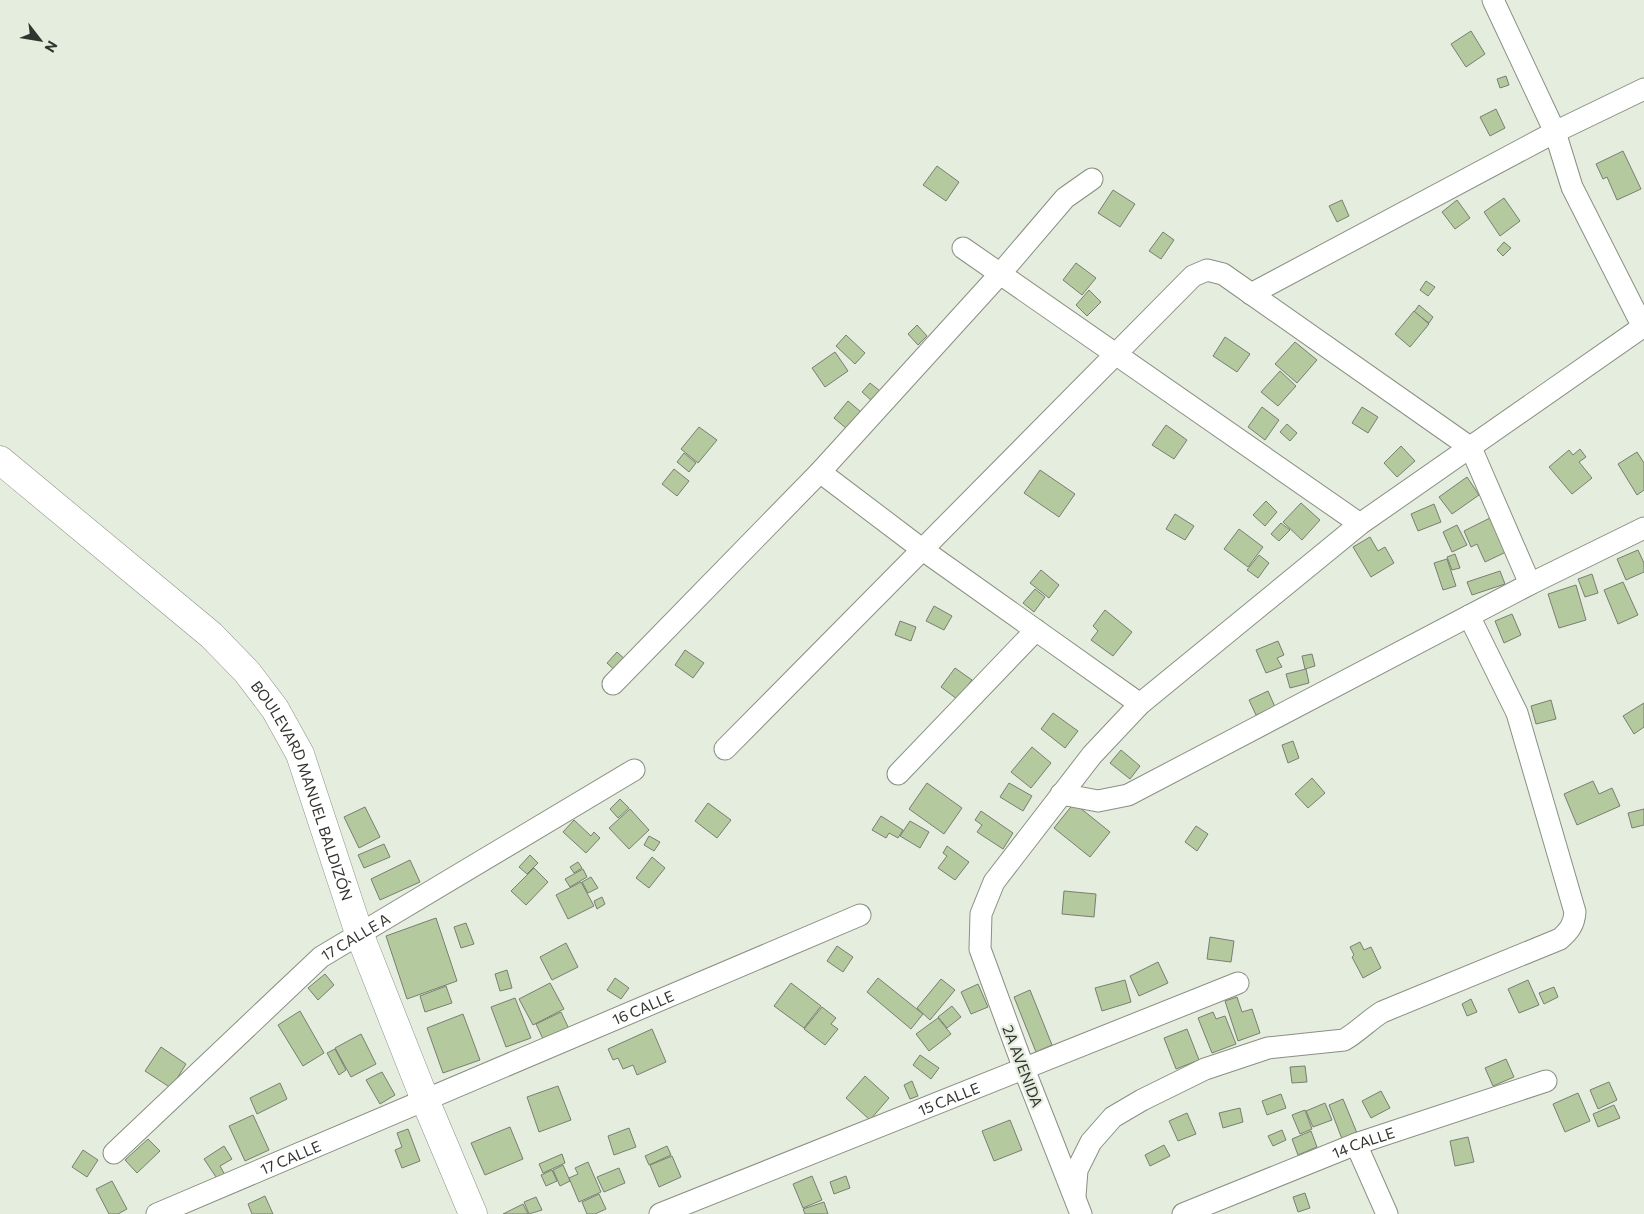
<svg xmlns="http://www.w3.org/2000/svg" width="1644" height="1214" font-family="Commissioner,sans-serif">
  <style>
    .building { fill: #b4c99d; stroke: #797f72 }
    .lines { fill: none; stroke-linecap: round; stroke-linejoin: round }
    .minor-casing { stroke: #899082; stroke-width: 23 }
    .secondary-casing { stroke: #899082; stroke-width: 29 }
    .minor { stroke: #fff; stroke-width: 21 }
    .secondary { stroke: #fff; stroke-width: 28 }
    .labels { text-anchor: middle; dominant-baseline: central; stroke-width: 4.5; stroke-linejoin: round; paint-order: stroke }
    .street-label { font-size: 15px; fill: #32352f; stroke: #e5edde }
  </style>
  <rect width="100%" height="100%" fill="#e5edde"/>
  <g class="building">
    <path d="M1471,31L1485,54L1466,67L1451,44Z"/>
    <path d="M1506,76L1509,85L1500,88L1497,79Z"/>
    <path d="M1496,109L1505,128L1490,136L1480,117Z"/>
    <path d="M1623,151L1641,189L1617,200L1607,177L1603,179L1596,164Z"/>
    <path d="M937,166L959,182L946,201L923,185Z"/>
    <path d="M1113,190L1135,204L1120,227L1098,213Z"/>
    <path d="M1504,198L1520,221L1500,236L1484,212Z"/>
    <path d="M1342,200L1349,216L1337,222L1329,206Z"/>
    <path d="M1457,200L1470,218L1455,229L1442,212Z"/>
    <path d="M1163,232L1174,240L1161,259L1149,251Z"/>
    <path d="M1504,242L1511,248L1503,256L1497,250Z"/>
    <path d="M1076,263L1096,278L1082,295L1063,280Z"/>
    <path d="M1426,281L1435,287L1428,296L1420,290Z"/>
    <path d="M1089,290L1101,302L1087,316L1076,305Z"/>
    <path d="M1419,305L1433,317L1429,323L1414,312Z"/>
    <path d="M1414,311L1429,324L1410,347L1395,334Z"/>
    <path d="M917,325L927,336L918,345L908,334Z"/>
    <path d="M846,335L865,353L855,364L836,346Z"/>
    <path d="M1225,337L1250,354L1237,372L1213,356Z"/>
    <path d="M1295,342L1317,360L1297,383L1275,364Z"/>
    <path d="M835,352L848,371L825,387L812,368Z"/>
    <path d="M1280,371L1296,386L1278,406L1261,392Z"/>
    <path d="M870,383L880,391L872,401L862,392Z"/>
    <path d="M848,401L861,412L847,429L834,418Z"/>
    <path d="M1262,407L1279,420L1265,440L1248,427Z"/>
    <path d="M1362,407L1378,417L1368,433L1352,423Z"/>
    <path d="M1287,424L1297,433L1290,441L1280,432Z"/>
    <path d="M1166,425L1187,440L1174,459L1152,445Z"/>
    <path d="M699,427L717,440L698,463L681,449Z"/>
    <path d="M1401,446L1415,461L1397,477L1384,463Z"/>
    <path d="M1580,449L1586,457L1579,462L1592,478L1572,494L1549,467L1569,450L1573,455Z"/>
    <path d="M1637,452L1644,463V490L1637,495L1618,464Z"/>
    <path d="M684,453L696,463L689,472L677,462Z"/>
    <path d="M674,469L689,481L677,496L662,484Z"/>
    <path d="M1040,470L1075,494L1059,517L1024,493Z"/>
    <path d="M1467,477L1479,495L1452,514L1439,497Z"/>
    <path d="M1266,501L1277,512L1265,526L1253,515Z"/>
    <path d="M1301,503L1320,520L1302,540L1283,522Z"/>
    <path d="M1434,504L1441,522L1418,531L1411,514Z"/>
    <path d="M1175,514L1194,526L1185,540L1166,529Z"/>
    <path d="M1490,518L1506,552L1485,562L1477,544L1471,547L1464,531Z"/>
    <path d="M1281,523L1290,530L1279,541L1271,534Z"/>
    <path d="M1457,525L1467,545L1452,552L1443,532Z"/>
    <path d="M1239,529L1263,547L1248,567L1224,549Z"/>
    <path d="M1370,537L1378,551L1385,547L1394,563L1371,577L1353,547Z"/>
    <path d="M1638,550L1644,563V572L1626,580L1617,559Z"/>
    <path d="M1455,554L1460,568L1452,570L1447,557Z"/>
    <path d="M1259,555L1269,563L1258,578L1247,570Z"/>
    <path d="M1447,559L1456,586L1443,590L1434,563Z"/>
    <path d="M1041,570L1059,585L1049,598L1030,583Z"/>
    <path d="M1500,571L1505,584L1472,595L1467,582Z"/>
    <path d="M1592,574L1598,593L1585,597L1578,579Z"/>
    <path d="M1623,582L1638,615L1618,624L1604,590Z"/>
    <path d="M1576,585L1586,620L1559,628L1548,594Z"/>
    <path d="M1035,589L1045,597L1034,612L1023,603Z"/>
    <path d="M934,606L952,616L944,630L926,621Z"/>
    <path d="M1105,610L1132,632L1113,656L1091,640L1098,631L1093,626Z"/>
    <path d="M1512,614L1521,635L1504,643L1495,621Z"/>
    <path d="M900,621L916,627L911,641L895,635Z"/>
    <path d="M1278,641L1284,655L1277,658L1282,667L1266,673L1256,650Z"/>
    <path d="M685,650L704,663L693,678L675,665Z"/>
    <path d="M617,652L628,662L619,674L607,663Z"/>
    <path d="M1312,654L1315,666L1305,669L1302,656Z"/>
    <path d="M955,668L972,680L957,699L941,687Z"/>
    <path d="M1306,669L1309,683L1290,688L1286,674Z"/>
    <path d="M1268,691L1275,707L1256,715L1249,700Z"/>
    <path d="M1551,700L1556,719L1536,724L1531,706Z"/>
    <path d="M1644,703V727L1634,734L1623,716Z"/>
    <path d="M1053,713L1078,731L1065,748L1041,729Z"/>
    <path d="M1293,741L1299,758L1288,763L1282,745Z"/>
    <path d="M1032,747L1051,763L1031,788L1011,772Z"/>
    <path d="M1121,750L1140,766L1130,779L1110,763Z"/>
    <path d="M1312,778L1325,793L1308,808L1295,794Z"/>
    <path d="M1593,781L1599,794L1612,788L1620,806L1577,825L1564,794Z"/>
    <path d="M927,783L962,808L944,834L909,809Z"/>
    <path d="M1009,783L1032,796L1023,811L1000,797Z"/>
    <path d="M620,799L629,808L618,818L610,809Z"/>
    <path d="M708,803L731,820L717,838L695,821Z"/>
    <path d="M1074,803L1110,832L1090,857L1054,828Z"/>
    <path d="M365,807L380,837L359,848L344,817Z"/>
    <path d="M630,809L649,830L629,849L609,828Z"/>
    <path d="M1644,809V825L1632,828L1628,813Z"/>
    <path d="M981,811L1013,833L1003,849L977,832L982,825L975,820Z"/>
    <path d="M881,816L903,830L898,838L889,833L886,838L872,830Z"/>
    <path d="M574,820L591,836L594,832L600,838L586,853L563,832Z"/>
    <path d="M910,821L929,832L920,848L900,836Z"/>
    <path d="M1196,826L1208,834L1197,851L1185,842Z"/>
    <path d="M649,836L660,842L654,851L644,845Z"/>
    <path d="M384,844L390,857L364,868L358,855Z"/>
    <path d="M947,846L969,862L955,880L938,868L947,856L943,853Z"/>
    <path d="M530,855L538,863L527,874L519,867Z"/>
    <path d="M652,857L665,868L649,888L636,878Z"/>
    <path d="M410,860L420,882L380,900L371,879Z"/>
    <path d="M578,862L582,868L574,873L570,867Z"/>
    <path d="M534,868L548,882L526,905L511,891Z"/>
    <path d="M583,869L587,877L570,887L565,879Z"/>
    <path d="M591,877L598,888L588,893L582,882Z"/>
    <path d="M581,882L594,906L568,919L556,895Z"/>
    <path d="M1064,891L1096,894L1094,917L1062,914Z"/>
    <path d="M602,897L605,904L597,909L594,901Z"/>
    <path d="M436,918L457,981L407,999L386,936Z"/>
    <path d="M466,923L474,944L461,948L454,927Z"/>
    <path d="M1210,937L1234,941L1231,962L1207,959Z"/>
    <path d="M1360,942L1364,950L1371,947L1381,968L1363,978L1352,957L1354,955L1350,947Z"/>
    <path d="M566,943L578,967L552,980L540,957Z"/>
    <path d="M837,946L853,957L843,972L827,961Z"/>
    <path d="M1158,962L1168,983L1139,996L1130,976Z"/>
    <path d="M507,970L512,988L500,991L495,974Z"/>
    <path d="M325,974L334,985L318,1000L308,988Z"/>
    <path d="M615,978L629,988L621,999L607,990Z"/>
    <path d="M878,978L923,1014L911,1029L867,992Z"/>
    <path d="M941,979L955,990L930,1020L917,1008Z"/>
    <path d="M1125,980L1131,1002L1102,1011L1095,988Z"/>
    <path d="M1528,980L1539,1005L1519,1013L1508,989Z"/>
    <path d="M550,983L564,1009L533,1025L519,999Z"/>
    <path d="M791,983L821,1006L804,1028L774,1006Z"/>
    <path d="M978,984L988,1007L971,1014L961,992Z"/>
    <path d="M446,986L452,1003L425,1012L420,996Z"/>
    <path d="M1554,987L1558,997L1544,1004L1539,993Z"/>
    <path d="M1030,990L1052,1045L1036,1052L1014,997Z"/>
    <path d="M1237,997L1242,1012L1252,1009L1260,1033L1238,1041L1225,1001Z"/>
    <path d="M515,998L531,1038L506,1047L491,1007Z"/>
    <path d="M1471,999L1477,1012L1467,1016L1462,1004Z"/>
    <path d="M952,1006L961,1017L947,1028L938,1017Z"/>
    <path d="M822,1007L836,1018L831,1024L838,1029L825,1045L804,1029Z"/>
    <path d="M300,1011L324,1053L303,1066L278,1025Z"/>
    <path d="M561,1012L569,1029L544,1041L536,1024Z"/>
    <path d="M1213,1012L1216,1019L1225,1016L1236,1044L1212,1053L1198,1018Z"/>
    <path d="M463,1014L480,1060L443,1073L427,1028Z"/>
    <path d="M938,1018L951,1034L929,1051L916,1034Z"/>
    <path d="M652,1029L666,1062L637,1075L633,1065L623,1069L618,1058L613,1060L608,1049Z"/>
    <path d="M1187,1029L1199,1060L1176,1069L1164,1038Z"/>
    <path d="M361,1034L376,1064L351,1077L335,1048Z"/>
    <path d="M161,1047L186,1064L171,1088L145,1071Z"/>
    <path d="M335,1049L346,1070L339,1075L327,1053Z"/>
    <path d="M920,1055L939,1068L931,1079L913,1065Z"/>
    <path d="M1506,1059L1514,1077L1493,1086L1485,1068Z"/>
    <path d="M1305,1066L1307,1082L1292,1083L1290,1067Z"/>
    <path d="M382,1072L395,1095L380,1104L366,1080Z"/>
    <path d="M865,1076L889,1098L870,1120L846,1098Z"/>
    <path d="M912,1081L918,1096L910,1099L904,1085Z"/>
    <path d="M1609,1082L1617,1100L1598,1109L1590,1090Z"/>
    <path d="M280,1083L287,1099L257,1114L250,1098Z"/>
    <path d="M558,1086L571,1120L539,1132L527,1097Z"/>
    <path d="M1381,1091L1390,1108L1371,1118L1362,1101Z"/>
    <path d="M1578,1093L1590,1121L1565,1132L1553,1104Z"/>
    <path d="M1281,1094L1286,1108L1267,1115L1262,1101Z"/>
    <path d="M1343,1099L1357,1133L1342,1139L1329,1105Z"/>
    <path d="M1325,1103L1332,1120L1313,1127L1306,1111Z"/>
    <path d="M1614,1105L1620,1118L1598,1127L1593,1114Z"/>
    <path d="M1240,1108L1243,1122L1223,1128L1219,1113Z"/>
    <path d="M1305,1110L1312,1129L1300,1134L1292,1115Z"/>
    <path d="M1187,1113L1196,1134L1178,1141L1169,1121Z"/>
    <path d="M253,1115L269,1150L245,1161L229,1126Z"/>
    <path d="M1010,1120L1022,1150L994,1161L982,1131Z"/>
    <path d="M510,1127L523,1159L485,1175L471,1143Z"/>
    <path d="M629,1128L636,1147L614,1155L608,1136Z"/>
    <path d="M408,1129L420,1161L402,1168L395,1150L402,1147L397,1133Z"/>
    <path d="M1282,1130L1286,1140L1273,1146L1268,1136Z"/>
    <path d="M1311,1131L1317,1147L1298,1155L1292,1139Z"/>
    <path d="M1468,1137L1474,1162L1455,1166L1450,1141Z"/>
    <path d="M148,1139L160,1151L137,1173L125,1160Z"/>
    <path d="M1164,1145L1170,1156L1150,1166L1145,1155Z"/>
    <path d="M224,1146L232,1159L220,1166L225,1175L218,1180L204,1159Z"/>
    <path d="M667,1146L671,1155L649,1165L645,1156Z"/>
    <path d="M83,1150L98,1160L87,1177L72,1167Z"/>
    <path d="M562,1154L565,1163L543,1173L539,1164Z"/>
    <path d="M672,1156L681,1177L659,1187L650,1165Z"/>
    <path d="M588,1162L601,1192L579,1202L569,1178L578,1174L575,1168Z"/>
    <path d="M563,1165L570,1181L560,1186L553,1170Z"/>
    <path d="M619,1168L625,1183L604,1192L597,1177Z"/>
    <path d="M552,1170L557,1181L546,1186L541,1175Z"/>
    <path d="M812,1176L822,1200L803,1208L793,1184Z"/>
    <path d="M846,1176L850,1188L834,1194L830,1182Z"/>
    <path d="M112,1181L127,1209L118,1214H109L96,1189Z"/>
    <path d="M1305,1193L1310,1208L1298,1212L1293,1197Z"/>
    <path d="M599,1194L606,1209L595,1214H587L582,1202Z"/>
    <path d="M265,1196L273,1214H252L248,1204Z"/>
    <path d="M536,1197L542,1210L529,1214L524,1202Z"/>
    <path d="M824,1202L828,1214H805L803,1209Z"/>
    <path d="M523,1204L528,1214H503Z"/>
  </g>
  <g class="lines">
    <g class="minor-casing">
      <g id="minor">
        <path d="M1493,0L1555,132L1572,187L1643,327"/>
        <path d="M963,248L1360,524"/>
        <path d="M1251,294L1555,132L1644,89"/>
        <path d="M820,472L923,550L1140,704"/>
        <path d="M613,684L820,472L1000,274L1065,198L1092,179"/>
        <path d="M725,749L1193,276L1207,270L1223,274L1471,448L1530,584"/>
        <path d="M898,774L1036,630"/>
        <path d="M1061,794L1098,801L1128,795L1530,584L1644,528"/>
        <path d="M1356,1144L1387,1214"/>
        <path id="s1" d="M114,1153L321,957L634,770"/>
        <path d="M1075,1196L1077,1170L1091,1142L1113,1117L1142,1100L1205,1069L1268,1048L1344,1040C1358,1032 1369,1020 1382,1012L1560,939C1569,931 1574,925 1575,912L1517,713L1469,616"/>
        <path id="s2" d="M157,1214L860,915"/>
        <path id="s3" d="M660,1214L1238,983"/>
        <path d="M1081,1214L1024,1069L980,949L981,914L994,882L1092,755L1140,704L1360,524L1644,326"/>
        <path id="s4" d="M1183,1214L1356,1144L1546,1081"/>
      </g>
    </g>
    <g class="secondary-casing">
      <g id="secondary">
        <path id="s5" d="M0,460L211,635L247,672L275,709L300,754L359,933L425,1100L473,1214"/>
      </g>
    </g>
    <use href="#minor" class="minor"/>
    <use href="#secondary" class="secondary"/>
  </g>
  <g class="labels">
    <g class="street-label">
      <text stroke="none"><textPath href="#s5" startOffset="458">BOULEVARD MANUEL BALDIZÓN</textPath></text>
      <text stroke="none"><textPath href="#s1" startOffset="325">17 CALLE A</textPath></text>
      <text stroke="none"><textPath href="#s2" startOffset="528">16 CALLE</textPath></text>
      <text transform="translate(1023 1066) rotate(69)">2A AVENIDA</text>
      <text stroke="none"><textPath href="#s3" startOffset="311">15 CALLE</textPath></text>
      <text stroke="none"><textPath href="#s4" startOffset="194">14 CALLE</textPath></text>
      <text stroke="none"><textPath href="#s2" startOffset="145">17 CALLE</textPath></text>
    </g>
  </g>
  <g transform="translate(40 40) rotate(121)" stroke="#e5edde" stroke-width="4" paint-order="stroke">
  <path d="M0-4L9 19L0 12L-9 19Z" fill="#32352f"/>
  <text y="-8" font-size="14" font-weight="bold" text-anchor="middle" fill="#32352f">N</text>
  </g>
</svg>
